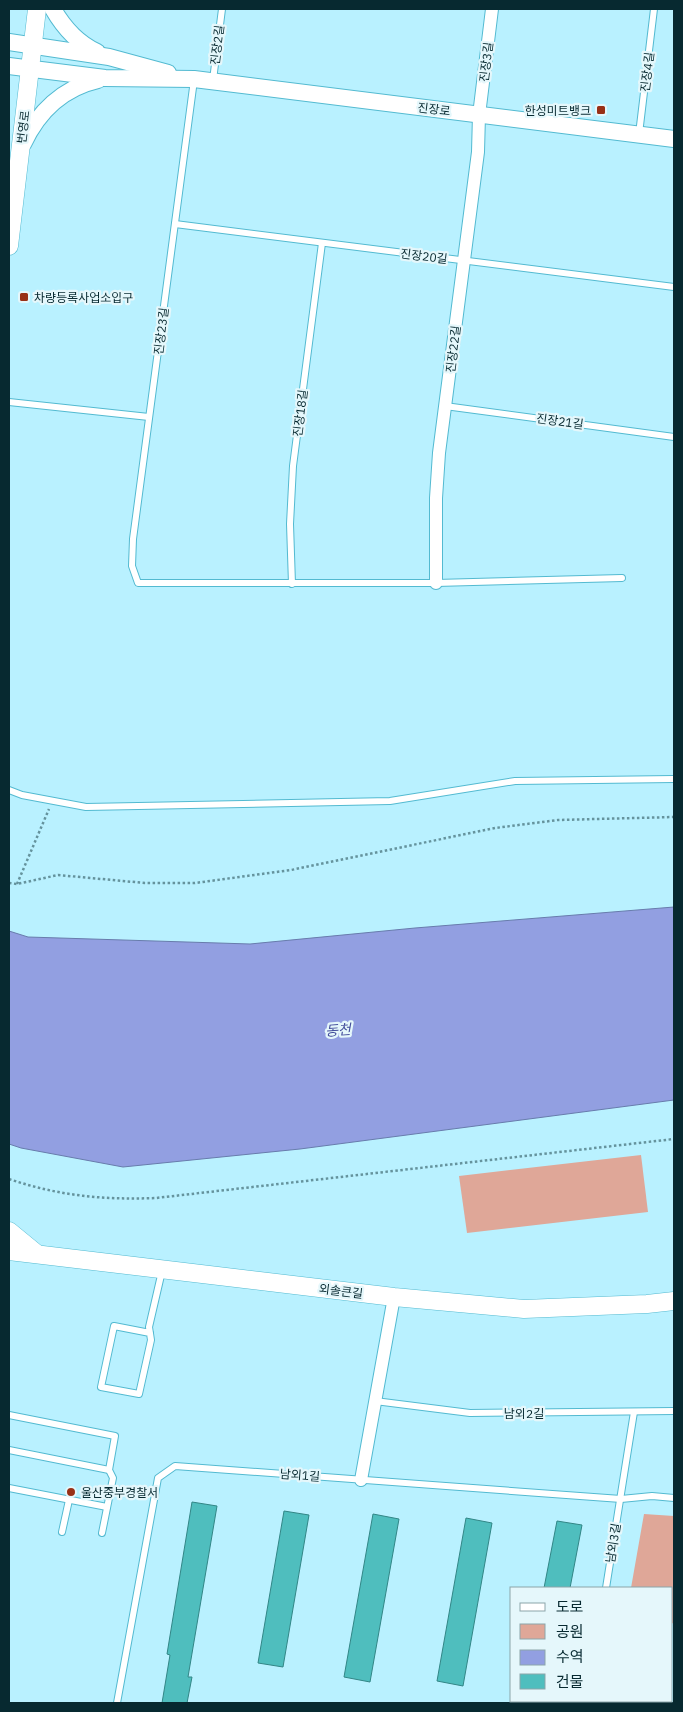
<svg xmlns="http://www.w3.org/2000/svg" width="683" height="1712" font-family="'IBM Plex Sans','Noto Sans KR',sans-serif">
  <style>
    .green { fill: #dfa798 }
    .water { fill: #929fe1; stroke: #687cac }
    .building { fill: #4fbebe; stroke: #328686 }
    .lines { fill: none; stroke-linecap: round; stroke-linejoin: round }
    .service-casing { stroke: #53bad1; stroke-width: 8 }
    .minor-casing { stroke: #53bad1; stroke-width: 14 }
    .tertiary-casing { stroke: #53bad1; stroke-width: 18 }
    .secondary-casing { stroke: #53bad1; stroke-width: 19 }
    .path { stroke: #65939d; stroke-width: 2.5; stroke-dasharray: 2.5 2.5; stroke-linecap: butt }
    .service { stroke: #fff; stroke-width: 6 }
    .minor { stroke: #fff; stroke-width: 12 }
    .tertiary { stroke: #fff; stroke-width: 16 }
    .secondary { stroke: #fff; stroke-width: 18 }
    .poi-dot { fill: #983016; stroke: #e5f7fb; stroke-width: 2 }
    .labels { text-anchor: middle; dominant-baseline: central; stroke-width: 4.5; stroke-linejoin: round; paint-order: stroke }
    .street-label { font-size: 12px; fill: #072930; stroke: #e5f7fb }
    .poi-label { font-size: 12px; fill: #072930; stroke: #e5f7fb; text-anchor: start }
    .water-label { font-size: 14px; font-style: italic; fill: #434d9b; stroke: #e5f7fb }
  </style>
  <rect width="100%" height="100%" fill="#b9f1ff"/>
  <g class="green">
    <path d="M641,1155L648,1212L467,1233L459,1176Z"/>
    <path d="M644,1514L674,1516V1624L672,1623V1588H631Z"/>
  </g>
  <path class="water" d="M674,907V1100L300,1149L123,1167L21,1148L9,1144V931L28,937L250,944L415,928Z"/>
  <g class="building">
    <path d="M192,1502L217,1506L188,1677H192L187,1703H162L170,1655L167,1654Z"/>
    <path d="M284,1511L309,1515L283,1667L258,1663Z"/>
    <path d="M373,1514L399,1519L370,1682L344,1677Z"/>
    <path d="M466,1518L492,1523L463,1686L437,1681Z"/>
    <path d="M557,1521L582,1525L570,1588H544Z"/>
  </g>
  <g class="lines">
    <g class="service-casing">
      <g id="service">
        <path d="M194,80L133,539L132,566L138,583H436L622,578"/>
        <path d="M213,80L222,9"/>
        <path d="M639,134L654,9"/>
        <path d="M175,224L674,287"/>
        <path d="M9,402L149,417"/>
        <path d="M445,406L674,437"/>
        <path d="M292,584L290,524L293,466L322,243"/>
        <path d="M9,790L22,795L86,807L390,801L515,781L674,779"/>
        <path d="M150,1333L114,1326L101,1387L139,1394L151,1340L149,1327L162,1271"/>
        <path d="M375,1401L470,1413L674,1411"/>
        <path d="M9,1415L115,1436L109,1470L113,1478L102,1533"/>
        <path d="M9,1450L109,1470"/>
        <path d="M9,1488L107,1507"/>
        <path d="M62,1532L69,1500"/>
        <path d="M606,1588L634,1412"/>
        <path d="M117,1703L158,1478L175,1466L621,1499L652,1496L674,1498"/>
        <path d="M587,1703V1701"/>
      </g>
    </g>
    <g class="minor-casing">
      <g id="minor">
        <path d="M436,583V498L439,453L478,152L479,115L492,9"/>
        <path d="M361,1480L394,1297"/>
      </g>
    </g>
    <g class="tertiary-casing">
      <g id="tertiary">
        <path d="M53,9C64,28 77,43 97,52"/>
        <path d="M9,42L109,57L168,73"/>
        <path d="M9,66L105,78L194,79L674,139"/>
        <path d="M23,144C38,112 63,88 98,80"/>
      </g>
    </g>
    <g class="secondary-casing">
      <g id="secondary">
        <path d="M9,246L37,9"/>
        <path d="M9,1231L37,1254"/>
        <path d="M9,1251L394,1297L524,1309L647,1304L674,1301"/>
      </g>
    </g>
    <g class="path">
      <path d="M9,883L17,884L58,875L145,883H195L291,870L495,828L558,820L674,817"/>
      <path d="M17,884L49,809"/>
      <path d="M9,1179C59,1196 104,1200 156,1198L674,1139"/>
    </g>
    <use href="#service" class="service"/>
    <use href="#minor" class="minor"/>
    <use href="#tertiary" class="tertiary"/>
    <use href="#secondary" class="secondary"/>
  </g>
  <g class="poi-dot">
    <rect x="596" y="105" width="10" height="10" rx="2.5"/>
    <rect x="19" y="292" width="10" height="10" rx="2.5"/>
    <circle cx="71" cy="1492" r="5"/>
  </g>
  <g class="labels">
    <g class="street-label">
      <text transform="translate(217 45) rotate(-83)">진장2길</text>
      <text transform="translate(486 62) rotate(-83)">진장3길</text>
      <text transform="translate(647 72) rotate(-83)">진장4길</text>
      <text transform="translate(434 109) rotate(7)">진장로</text>
      <text transform="translate(23 127) rotate(-83)">번영로</text>
      <text transform="translate(424 256) rotate(7)">진장20길</text>
      <text transform="translate(161 331) rotate(-83)">진장23길</text>
      <text transform="translate(453 349) rotate(-83)">진장22길</text>
      <text transform="translate(300 413) rotate(-83)">진장18길</text>
      <text transform="translate(560 421) rotate(8)">진장21길</text>
      <text transform="translate(341 1291) rotate(7)">외솔큰길</text>
      <text x="524" y="1413">남외2길</text>
      <text transform="translate(300 1475) rotate(4)">남외1길</text>
      <text transform="translate(613 1543) rotate(-81)">남외3길</text>
    </g>
    <g class="poi-label">
      <text x="591" y="110" text-anchor="end">한성미트뱅크</text>
      <text x="34" y="297">차량등록사업소입구</text>
      <text x="81" y="1492">울산중부경찰서</text>
    </g>
    <g class="water-label">
      <text transform="translate(338 1030) rotate(-4)">동천</text>
    </g>
  </g>
  <rect width="683" height="1712" fill="none" stroke="#072930" stroke-width="20"/>
  <rect x="510" y="1587" width="162" height="115" fill="#e5f7fb" stroke="#8ca5aa"/>
  <rect x="520" y="1603" width="25" height="8" fill="#ffffff" stroke="#8ca5aa"/>
  <text x="556" y="1612" font-size="15" fill="#072930">도로</text>
  <rect x="520" y="1624" width="25" height="15" fill="#dfa798" stroke="#8ca5aa"/>
  <text x="556" y="1637" font-size="15" fill="#072930">공원</text>
  <rect x="520" y="1650" width="25" height="15" fill="#929fe1" stroke="#8ca5aa"/>
  <text x="556" y="1662" font-size="15" fill="#072930">수역</text>
  <rect x="520" y="1674" width="25" height="15" fill="#4fbebe" stroke="#8ca5aa"/>
  <text x="556" y="1687" font-size="15" fill="#072930">건물</text>
</svg>
